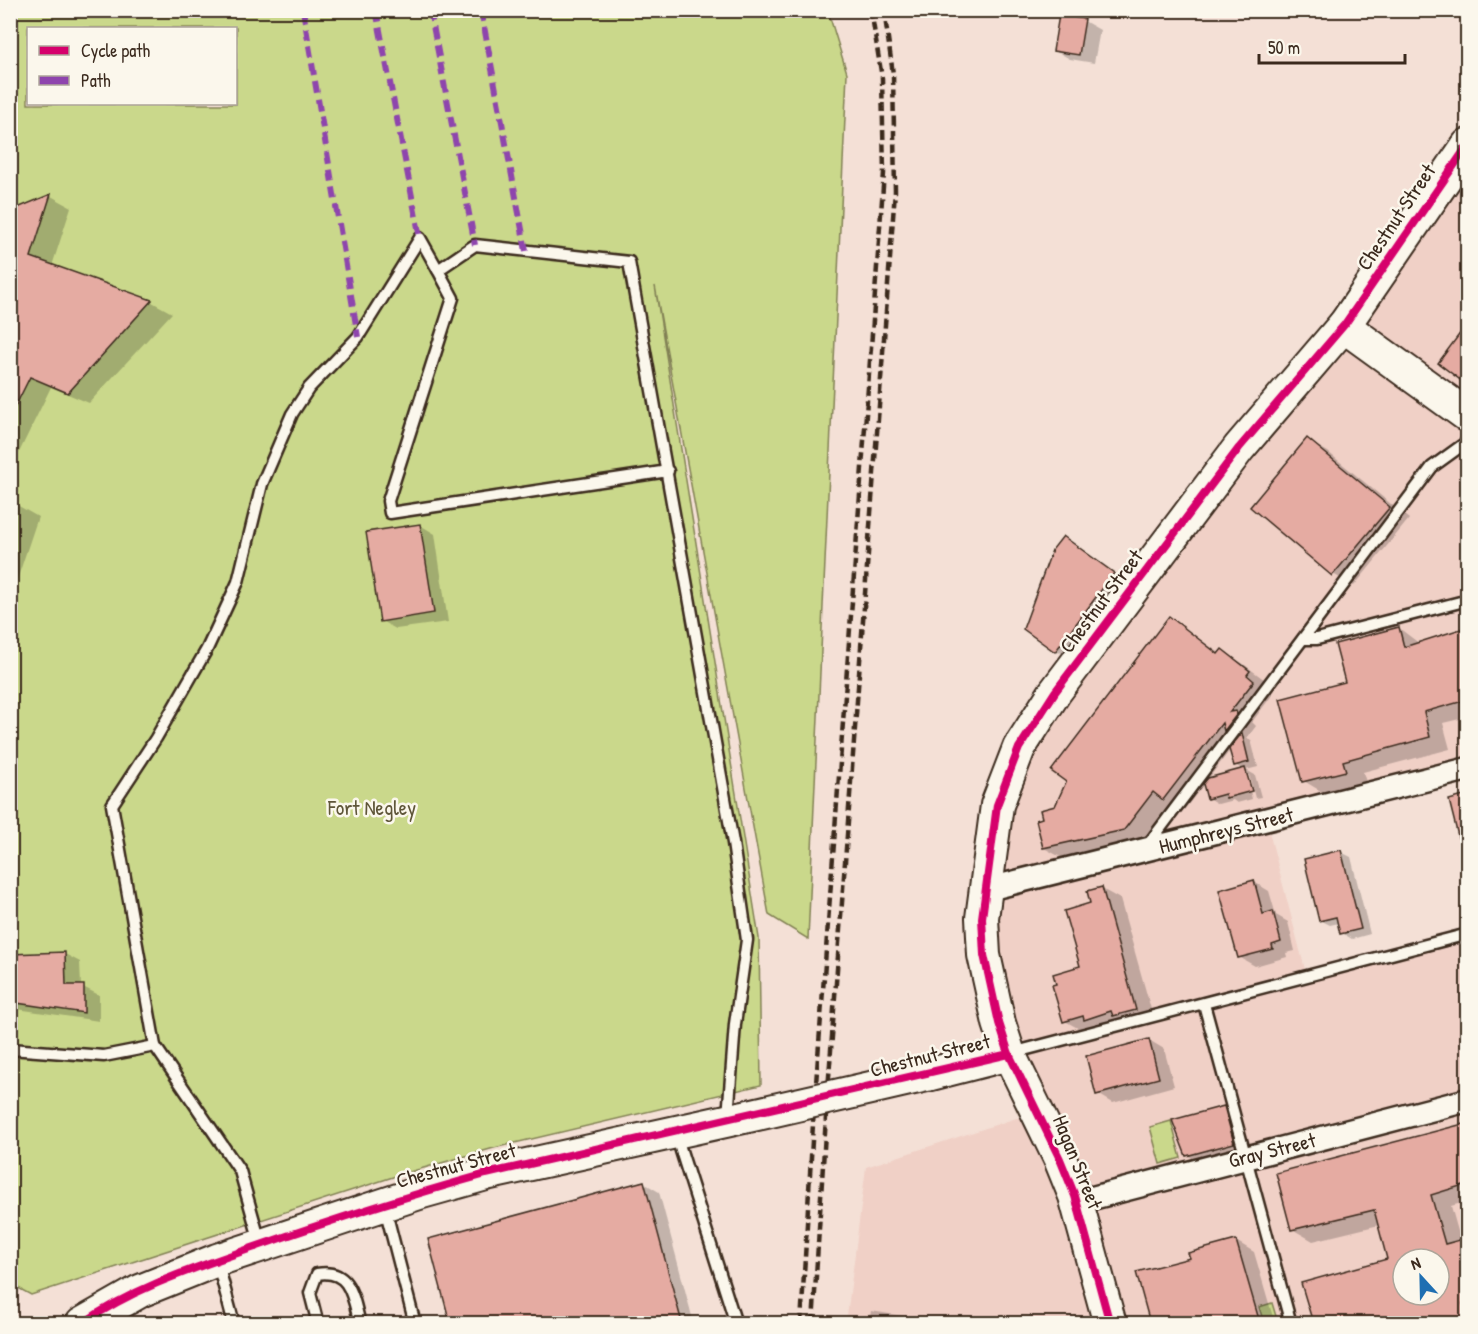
<svg xmlns="http://www.w3.org/2000/svg" width="1478" height="1334" font-family="'Patrick Hand',sans-serif">
  <style>
    .built { fill: #f0d0c6; fill-rule: evenodd }
    .green { fill: #cad88b; stroke: #828154; stroke-width: 1.5; fill-rule: evenodd }
    .shadow { fill: #0003; fill-rule: evenodd }
    .building { fill: #e5aba2; stroke: #3b2a1e; stroke-width: 1.5; fill-rule: evenodd }
    .lines { fill: none; stroke-linecap: round; stroke-linejoin: round }
    .lane-casing { stroke: #3b2a1e; stroke-width: 15 }
    .street-casing { stroke: #3b2a1e; stroke-width: 27 }
    .secondary-casing { stroke: #3b2a1e; stroke-width: 36 }
    .lane { stroke: #fbf7ec; stroke-width: 10 }
    .street { stroke: #fbf7ec; stroke-width: 22 }
    .secondary { stroke: #fbf7ec; stroke-width: 32 }
    .rail { stroke: #3b2a1e; stroke-width: 4.5; stroke-dasharray: 9 4.5; stroke-linecap: butt }
    .secondary-bridge-casing { stroke: #3b2a1e; stroke-width: 36; stroke-linecap: butt }
    .secondary-bridge { stroke: #fbf7ec; stroke-width: 32 }
    .quiet { stroke: #8e44ad; stroke-width: 6; stroke-dasharray: 12 6; stroke-linecap: butt }
    .cycleway-casing { stroke: #fbf7ec; stroke-width: 11 }
    .cycleway { stroke: #d6006c; stroke-width: 8 }
    .labels { text-anchor: middle; dominant-baseline: central; stroke-width: 5; stroke-linejoin: round; paint-order: stroke }
    .street-label { font-size: 21px; fill: #3b2a1e; stroke: #fbf7ec }
    .park-label { font-size: 21px; fill: #5f5639; stroke: #fbf7ec }
  </style>
  <rect width="100%" height="100%" fill="#f4e0d6"/>
  <filter id="ink" filterUnits="userSpaceOnUse"><feTurbulence type="fractalNoise" baseFrequency=".0167" numOctaves="2"/><feDisplacementMap in="SourceGraphic" scale="12" xChannelSelector="R" yChannelSelector="G"/><feConvolveMatrix kernelMatrix="1 2 1 2 8 2 1 2 1" color-interpolation-filters="sRGB"/></filter>
  <g filter="url(#ink)">
    <path class="built" d="M1467,145V769L1266,820L1307,977L1467,934V1323L846,1324L866,1167L1038,1111L984,955L1019,748ZM1403,1259H1439V1295H1403Z"/>
    <g class="green">
      <path d="M11,11H828L847,73L808,939L769,915L655,286L759,938L761,1085L494,1148L399,1175L31,1295L11,1284ZM28,28H236V104H28Z"/>
      <path d="M1171,1121L1181,1158L1160,1164L1150,1127Z"/>
      <path d="M1272,1303L1278,1323H1264L1259,1307Z"/>
    </g>
    <g class="shadow">
      <path d="M1084,21L1100,30L1094,63L1070,59L1054,50Z"/>
      <path d="M51,196L71,207L52,266L152,302L172,313L89,403L51,387L10,471V212Z"/>
      <path d="M1468,326V383L1440,362Z"/>
      <path d="M1307,440L1328,452L1409,519L1354,586L1333,574Z"/>
      <path d="M10,501L38,517L10,601Z"/>
      <path d="M420,525L435,534L448,622L396,629L381,621Z"/>
      <path d="M1063,538L1133,586L1076,663L1025,628Z"/>
      <path d="M1169,618L1221,654L1222,651L1242,663L1269,683L1266,688L1273,694L1252,722L1256,726L1247,738L1251,740L1258,767L1246,770L1255,775L1261,797L1255,798L1249,775H1246L1252,799L1237,803L1233,800L1218,804L1208,798L1204,784L1184,810L1173,804L1145,841L1064,859L1044,848V819L1056,807ZM1231,749L1235,765L1244,770L1208,779Z"/>
      <path d="M1399,628L1420,644L1468,629V717L1443,723L1450,749L1363,772L1366,782L1324,793L1304,781L1347,683Z"/>
      <path d="M1468,796V866L1450,801Z"/>
      <path d="M1341,852L1351,857L1370,934L1352,939L1342,933L1339,923L1330,925L1320,920Z"/>
      <path d="M1254,882L1269,891L1276,915L1288,922L1295,951L1286,953L1287,957L1255,966L1239,957Z"/>
      <path d="M1102,889L1120,899L1154,1020L1083,1031L1065,1021Z"/>
      <path d="M65,954L80,962L81,986L99,995V1021L10,1008V956Z"/>
      <path d="M1149,1040L1164,1049L1174,1086L1113,1103L1098,1094Z"/>
      <path d="M1224,1108L1239,1117L1248,1151L1202,1163L1187,1155Z"/>
      <path d="M1468,1124V1201L1451,1206L1461,1242L1468,1240V1324H1314L1303,1284L1389,1260L1379,1225L1313,1241L1292,1229L1278,1174ZM1403,1259H1439V1295H1403Z"/>
      <path d="M644,1183L659,1192L694,1324H452L430,1240Z"/>
      <path d="M1236,1241L1254,1252L1275,1324H1151L1138,1273L1192,1259Z"/>
      <path d="M871,1311L921,1319L929,1324H869Z"/>
    </g>
    <g class="building">
      <path d="M1059,15L1085,19L1079,55L1053,51Z"/>
      <path d="M51,194L31,257L152,300L68,393L30,377L10,417V211Z"/>
      <path d="M1467,324V385L1438,363Z"/>
      <path d="M1307,438L1390,507L1332,576L1250,507Z"/>
      <path d="M420,524L434,613L380,622L366,532Z"/>
      <path d="M1063,536L1114,573L1055,652L1023,629L1052,550Z"/>
      <path d="M1169,616L1218,654L1222,649L1250,671L1247,675L1254,681L1230,712L1236,711L1237,714L1224,731L1222,723L1163,800L1153,792L1124,830L1043,848L1036,820L1042,818L1040,810L1055,806L1066,782L1051,771Z"/>
      <path d="M1399,627L1404,647L1467,627V700L1424,712L1430,737L1343,761L1346,771L1302,782L1280,699L1345,682L1335,644Z"/>
      <path d="M1242,733L1249,762L1234,766L1229,749Z"/>
      <path d="M1245,768L1252,791L1226,798L1225,794L1207,799L1203,784L1208,778Z"/>
      <path d="M1467,795V851L1462,852L1449,800Z"/>
      <path d="M1341,850L1361,929L1340,934L1336,917L1319,921L1304,859Z"/>
      <path d="M1254,880L1263,914L1273,911L1281,942L1272,945L1273,949L1238,958L1219,890Z"/>
      <path d="M1102,887L1136,1010L1113,1016L1111,1011L1084,1020L1083,1016L1063,1022L1052,985L1056,984L1053,974L1080,966L1064,911L1090,903L1087,891Z"/>
      <path d="M65,952L66,985H84V1013L10,1002V954Z"/>
      <path d="M1149,1039L1159,1078L1096,1095L1086,1056Z"/>
      <path d="M1224,1106L1234,1143L1186,1156L1172,1120Z"/>
      <path d="M1467,1123V1184L1431,1195L1445,1244L1467,1238V1302L1463,1303L1467,1323H1313L1301,1283L1387,1259L1374,1210L1291,1230L1276,1173ZM1403,1259H1439V1295H1403Z"/>
      <path d="M644,1181L682,1323H450L428,1239Z"/>
      <path d="M1236,1240L1260,1323H1150L1136,1272L1190,1258L1188,1253Z"/>
    </g>
    <g class="lines">
      <g class="lane-casing">
        <g id="lane">
          <path d="M438,270L453,298L388,501L390,513L668,471"/>
          <path d="M1303,639H1317L1468,600"/>
          <path d="M1147,846L1432,467L1468,441"/>
          <path d="M1204,1004L1291,1324"/>
          <path d="M10,1049L104,1056L155,1046"/>
          <path d="M1012,1053L1468,934"/>
          <path d="M676,1135L736,1324"/>
          <path d="M385,1208L415,1324"/>
          <path d="M260,1242L240,1171L155,1046L112,805L156,738L207,649L238,582L262,484L292,414L309,388L358,337L420,238L438,270L475,245L629,262L733,843L747,940L735,1024L728,1117"/>
          <path d="M218,1264L234,1324"/>
          <path d="M318,1324L310,1293L317,1274C351,1268 353,1298 360,1324"/>
        </g>
      </g>
      <g class="street-casing">
        <g id="street">
          <path d="M984,890L1468,769"/>
          <path d="M1077,1202L1468,1100"/>
        </g>
      </g>
      <g class="secondary-casing">
        <g id="secondary">
          <path d="M1345,324L1356,335L1468,416"/>
          <path d="M927,1075L1009,1054"/>
          <path d="M82,1324L140,1291L217,1260L422,1192L486,1174L744,1117"/>
          <path d="M1110,1324L1075,1196L1060,1159L1009,1054L999,1023L984,955L982,918L997,805L1019,748L1055,692L1239,448L1345,324L1468,145"/>
        </g>
      </g>
      <use href="#lane" class="lane"/>
      <use href="#street" class="street"/>
      <use href="#secondary" class="secondary"/>
      <g class="rail">
        <path d="M801,1324L813,1124L884,173L882,78L871,10"/>
        <path d="M813,1324L826,1117L895,191L893,74L884,10"/>
      </g>
      <g class="secondary-bridge-casing">
        <path id="secondary-bridge" d="M744,1117L927,1075"/>
      </g>
      <use href="#secondary-bridge" class="secondary-bridge"/>
      <g class="quiet">
        <path d="M303,10L358,337"/>
        <path d="M376,10L420,238"/>
        <path d="M430,10L475,245"/>
        <path d="M481,10L526,251"/>
      </g>
      <g class="cycleway-casing">
        <g id="cycleway">
          <path d="M82,1324C132,1288 195,1268 252,1248C329,1221 407,1196 486,1174L1009,1054"/>
          <path d="M1110,1324L1075,1196L1060,1159L1009,1054L999,1023L984,955L982,918L997,805L1019,748L1055,692L1239,448L1345,324L1468,145"/>
        </g>
      </g>
      <use href="#cycleway" class="cycleway"/>
    </g>
  </g>
  <g class="labels">
    <g class="street-label">
      <text transform="translate(1396 217) rotate(-56)">Chestnut Street</text>
      <text transform="translate(1101 601) rotate(-53)">Chestnut Street</text>
      <text transform="translate(1226 830) rotate(-14)">Humphreys Street</text>
      <text transform="translate(930 1055) rotate(-14)">Chestnut Street</text>
      <text transform="translate(1272 1150) rotate(-14)">Gray Street</text>
      <text transform="translate(1078 1162) rotate(68)">Hagan Street</text>
      <text transform="translate(456 1165) rotate(-15)">Chestnut Street</text>
    </g>
    <g class="park-label">
      <text x="372" y="807">Fort Negley</text>
    </g>
  </g>
  <rect width="1478" height="1334" fill="none" stroke="#fbf7ec" stroke-width="36"/>
  <rect x="18" y="18" width="1442" height="1298" fill="none" stroke="#3b2a1e" stroke-width="2" filter="url(#ink)"/>
  <rect x="27" y="27" width="210" height="78" fill="#fbf7ec" stroke="#aea59a" stroke-width="1.5"/>
  <rect x="39" y="46" width="30" height="9" fill="#d6006c" stroke="#aea59a" stroke-width="1.5"/>
  <text x="81" y="57" font-size="18" fill="#3b2a1e">Cycle path</text>
  <rect x="39" y="76" width="30" height="9" fill="#8e44ad" stroke="#aea59a" stroke-width="1.5"/>
  <text x="81" y="87" font-size="18" fill="#3b2a1e">Path</text>
  <g transform="translate(1421 1277) rotate(338)"><circle r="28" fill="#fbf7ec" stroke="#aea59a" stroke-width="1.5"/>
  <path d="M0-4.5L10 22L0 15L-10 22Z" fill="#1f6fb2"/>
  <text y="-9" font-size="16" font-weight="bold" text-anchor="middle" fill="#3b2a1e">N</text>
  </g>
  <path d="M1259 54v9h146v-9" fill="none" stroke="#3b2a1e" stroke-width="3"/>
  <text x="1268" y="54" font-size="18" fill="#3b2a1e" stroke="#fbf7ec" stroke-width="4.5" paint-order="stroke">50 m</text>
</svg>
